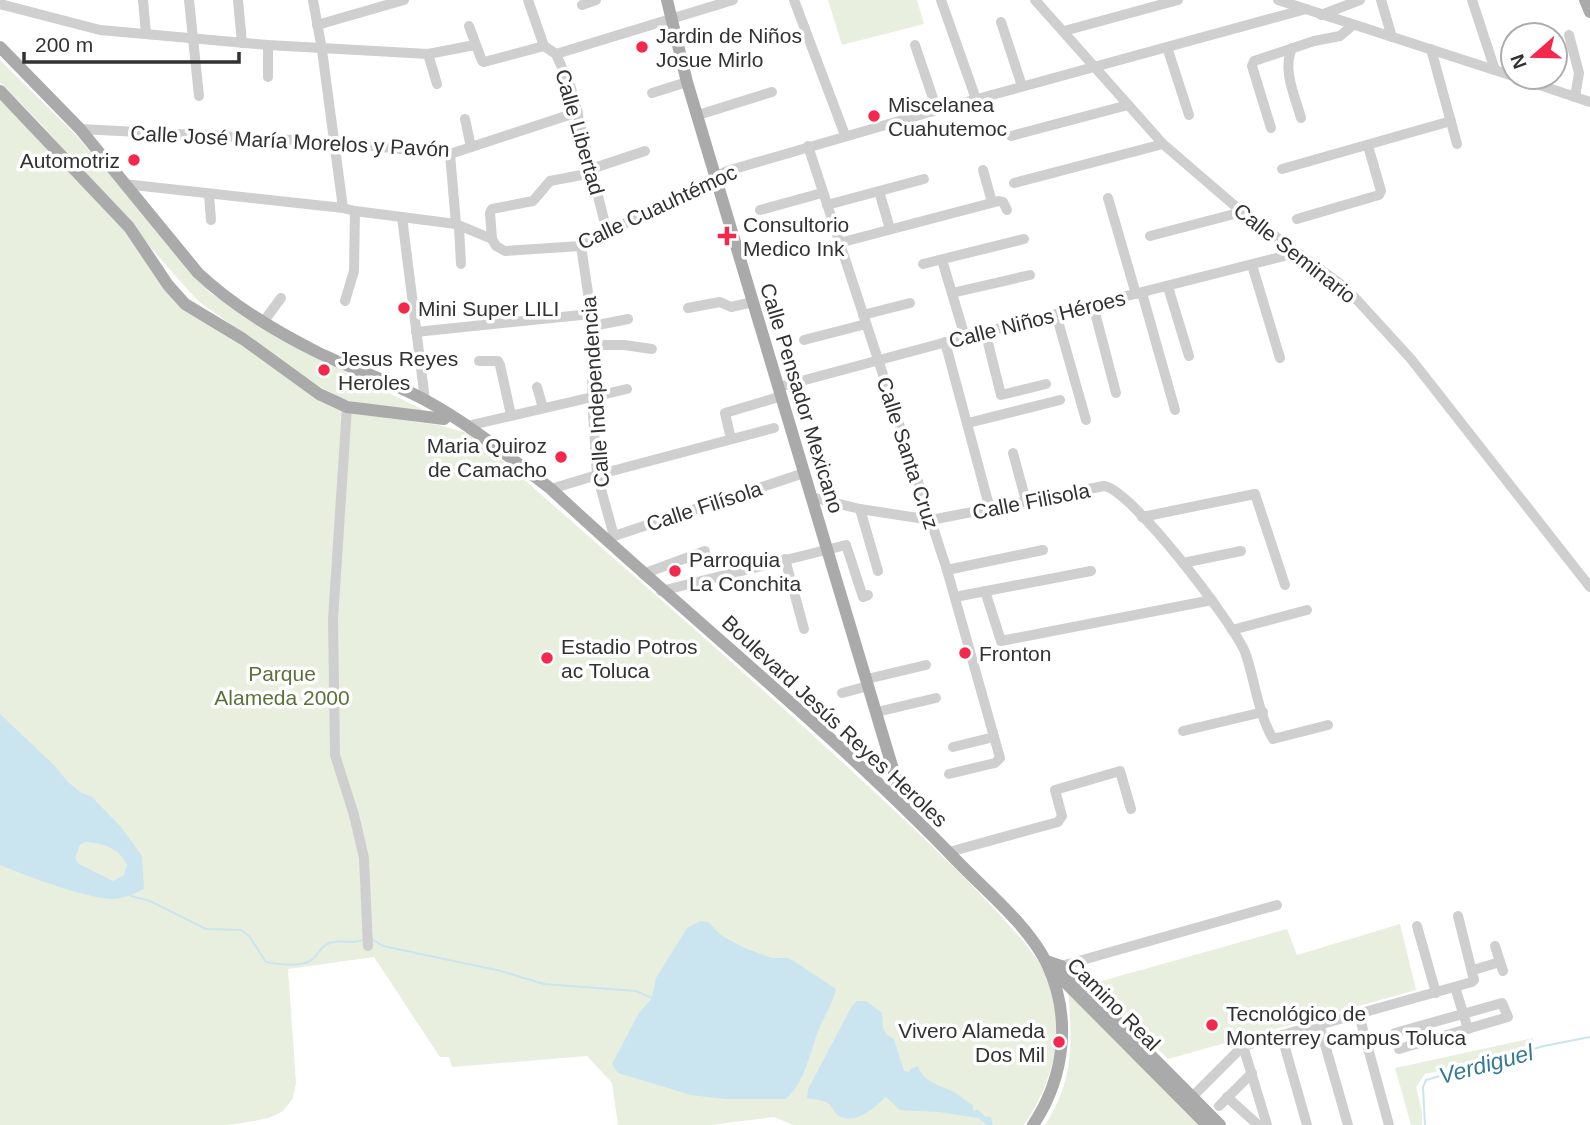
<svg xmlns="http://www.w3.org/2000/svg" width="1590" height="1125" font-family="Arial,sans-serif">
  <style>
    .green { fill: #e9efdf }
    .water { fill: #cae5f0; fill-rule: evenodd }
    .lines { fill: none; stroke-linecap: round; stroke-linejoin: round }
    .stream { stroke: #cae5f0; stroke-width: 2 }
    .minor { stroke: #cfcfcf; stroke-width: 10 }
    .major { stroke: #aaa; stroke-width: 12 }
    .poi-dot { fill: #f4284d; stroke: #fff; stroke-width: 2.5 }
    .labels { text-anchor: middle; dominant-baseline: central; stroke-width: 7; stroke-linejoin: round; paint-order: stroke }
    .poi-label { font-size: 21px; fill: #323232; stroke: #fff; text-anchor: start }
    .street-label { font-size: 21px; fill: #323232; stroke: #fff }
    .park-label { font-size: 21px; fill: #5a723a; stroke: #fff }
    .water-label { font-size: 23px; font-style: italic; fill: #357a95; stroke: #fff }
  </style>
  <rect width="100%" height="100%" fill="#fff"/>
  <g class="green">
    <path d="M828,0H917L924,24L842,45Z"/>
    <path d="M0,60L76,135L210,293L348,373L430,413L383,408L342,399L306,379L197,300L40,123L0,82Z"/>
    <path d="M0,99L120,224L177,302L356,414L439,425L474,435C621,566 772,694 915,830C948,861 979,891 1008,924C1023,941 1039,958 1048,980C1067,1029 1053,1083 1024,1125H793L774,1117L711,1125H618L612,1083L587,1056L452,1067L449,1057H440L374,957L288,969L296,1083L293,1098L283,1111L269,1118L243,1123L226,1125H0Z"/>
    <path d="M1400,924L1416,990L1168,1059L1091,984L1287,929L1297,955Z"/>
    <path d="M1068,988L1202,1125H1045C1075,1080 1072,1039 1068,988Z"/>
    <path d="M1533,1038L1534,1043L1472,1064L1425,1074L1416,1087L1422,1111V1125H1411L1395,1068Z"/>
  </g>
  <g class="water">
    <path d="M0,714L54,765L67,781L80,792L92,797L121,827L142,856L144,889C134,894 123,899 112,899C89,899 23,875 0,865ZM85,842C102,843 120,848 127,865L124,875L113,881L79,864L75,858L80,845Z"/>
    <path d="M700,921L708,922L722,936L747,949L772,958H789L836,989C832,1007 820,1022 815,1040C808,1060 803,1084 786,1099H725L691,1095L618,1073L612,1064L639,1013L652,998L656,978L687,928Z"/>
    <path d="M857,1001H866L882,1013L883,1027L886,1034L894,1039L904,1071L909,1072L912,1068L918,1066C924,1083 940,1085 954,1092C961,1096 966,1102 973,1105V1111L978,1110L985,1116L991,1117L993,1125H987L978,1118L939,1112L900,1110L886,1097C874,1108 856,1125 839,1116C834,1113 833,1107 829,1104C823,1099 813,1100 807,1098L808,1089L852,1006Z"/>
  </g>
  <g class="lines">
    <g class="stream">
      <path d="M131,896L150,901L206,929L241,930L249,936L266,962C277,964 299,967 310,961C319,956 319,946 330,943C341,939 351,945 363,940"/>
      <path d="M372,939L383,946L501,971L544,984L636,991L652,998"/>
      <path d="M1425,1125L1423,1087L1426,1080L1544,1046L1590,1037"/>
    </g>
    <g class="minor">
      <path d="M143,0L146,34"/>
      <path d="M189,0L199,96"/>
      <path d="M238,0L242,43"/>
      <path d="M313,0L322,50L343,208"/>
      <path d="M528,0L544,46L556,54L571,88L607,232"/>
      <path d="M794,0L845,135"/>
      <path d="M941,0L976,99"/>
      <path d="M1035,0L1163,144L1242,212L1339,283L1358,301L1411,359L1590,587"/>
      <path d="M1278,0L1513,76"/>
      <path d="M1381,0L1392,37"/>
      <path d="M1472,0L1495,70"/>
      <path d="M0,4L100,30L268,45L428,54L475,45"/>
      <path d="M582,5L596,0"/>
      <path d="M1321,15L1360,0"/>
      <path d="M1001,22L1022,86"/>
      <path d="M317,25L404,0"/>
      <path d="M469,26L482,61L484,62L544,46"/>
      <path d="M1064,31L1178,0"/>
      <path d="M1569,35L1579,73L1575,97"/>
      <path d="M268,45V77"/>
      <path d="M915,45L937,110"/>
      <path d="M1167,47L1189,115"/>
      <path d="M1292,48C1282,70 1295,96 1301,118"/>
      <path d="M1431,49L1457,144"/>
      <path d="M428,54L437,84"/>
      <path d="M556,54L733,0"/>
      <path d="M1516,77L1590,102"/>
      <path d="M652,93L687,82"/>
      <path d="M698,115L772,92"/>
      <path d="M465,119L471,147"/>
      <path d="M1271,128L1252,66L1254,61L1314,41L1340,36L1353,25"/>
      <path d="M80,129L334,142L450,154L578,112"/>
      <path d="M1011,136L1128,105"/>
      <path d="M808,146L947,570L1000,758L995,763L949,774"/>
      <path d="M450,154L456,224"/>
      <path d="M591,169L645,151"/>
      <path d="M1282,169L1451,121"/>
      <path d="M983,170L992,202"/>
      <path d="M1014,183L1163,144"/>
      <path d="M124,184L343,208L355,211L456,224L492,239L496,246L505,251L581,246L727,171L937,110L1306,9"/>
      <path d="M879,191L890,229"/>
      <path d="M209,195L211,220"/>
      <path d="M1108,198L1136,294"/>
      <path d="M827,205L924,179"/>
      <path d="M760,210L822,193"/>
      <path d="M402,217L425,400"/>
      <path d="M1297,219L1379,195L1381,191L1368,146"/>
      <path d="M459,227L461,264"/>
      <path d="M1150,236L1242,212"/>
      <path d="M492,239L490,213L492,209L533,201L550,181L592,173"/>
      <path d="M839,243L999,201L1003,202L1007,210"/>
      <path d="M581,246L593,326L592,397L597,475L614,536"/>
      <path d="M942,260L965,337"/>
      <path d="M923,264L1024,239"/>
      <path d="M1252,265L1280,358"/>
      <path d="M1168,287L1189,356"/>
      <path d="M952,293L1030,275"/>
      <path d="M1142,293L1175,410"/>
      <path d="M345,301L354,271L355,211"/>
      <path d="M1093,305L1116,393"/>
      <path d="M688,308L720,302L731,307L753,302"/>
      <path d="M1056,314L1086,420"/>
      <path d="M863,315L910,303"/>
      <path d="M264,321L281,298"/>
      <path d="M593,326L628,319"/>
      <path d="M985,331L1001,395L1046,384"/>
      <path d="M416,332L591,314"/>
      <path d="M804,340L866,324"/>
      <path d="M945,342L990,509"/>
      <path d="M591,345H624L652,349"/>
      <path d="M479,361H498L500,365L511,415"/>
      <path d="M537,387L543,408"/>
      <path d="M779,387L965,337L1296,253"/>
      <path d="M347,407L333,619L335,755L354,815L364,858L368,946"/>
      <path d="M968,423L1060,400"/>
      <path d="M467,426L627,389"/>
      <path d="M731,439L725,413L782,396"/>
      <path d="M1013,453L1026,501"/>
      <path d="M551,489L597,475L774,428"/>
      <path d="M811,497L860,509L931,520L1104,486C1131,489 1233,623 1245,652C1255,680 1258,714 1273,739L1328,725"/>
      <path d="M860,509L878,571"/>
      <path d="M1142,517L1255,494L1285,585"/>
      <path d="M608,538L804,473"/>
      <path d="M785,559L804,629"/>
      <path d="M1183,563L1241,551"/>
      <path d="M947,570L1043,550"/>
      <path d="M643,574L705,551"/>
      <path d="M661,591L846,545L863,597L868,595"/>
      <path d="M985,591L1001,641L1212,600"/>
      <path d="M955,597L1091,571"/>
      <path d="M1232,630L1307,610"/>
      <path d="M867,679L926,665"/>
      <path d="M842,693L868,686"/>
      <path d="M877,712L936,698"/>
      <path d="M1183,731L1263,712"/>
      <path d="M953,747L994,737"/>
      <path d="M949,852L1058,822L1062,816L1055,790L1120,771L1131,809"/>
      <path d="M1417,926L1436,993"/>
      <path d="M1495,946L1503,971"/>
      <path d="M1057,970L1061,966L1277,905"/>
      <path d="M1473,970L1500,962"/>
      <path d="M1455,987L1468,1029"/>
      <path d="M1359,1015L1389,1125"/>
      <path d="M1320,1027L1348,1125"/>
      <path d="M1395,1033L1502,1003L1508,1017L1399,1049"/>
      <path d="M1282,1037L1307,1125"/>
      <path d="M1243,1046L1267,1125"/>
      <path d="M1227,1097L1258,1125"/>
      <path d="M1188,1101L1243,1046L1472,982L1474,980L1458,916"/>
      <path d="M1219,1106L1252,1073"/>
    </g>
    <g class="major">
      <path d="M667,0L687,82L904,806"/>
      <path d="M1585,0L1590,12"/>
      <path d="M0,47L80,129L198,273C232,305 275,331 317,352C352,369 390,381 425,400C470,424 510,458 551,489C685,614 830,729 957,861C986,891 1029,926 1047,964C1072,1017 1065,1077 1033,1125"/>
      <path d="M0,91L129,227L168,285L185,304L243,339L319,394L347,407L444,419L448,415"/>
      <path d="M1046,961L1061,966L1071,975L1220,1125"/>
      <path d="M1052,969L1207,1125"/>
    </g>
  </g>
  <g class="poi-dot">
    <circle cx="642" cy="47" r="7"/>
    <circle cx="874" cy="116" r="7"/>
    <circle cx="134" cy="160" r="7"/>
    <path d="M723.5 225.5h7v7h7v7h-7v7h-7v-7h-7v-7h7z"/>
    <circle cx="404" cy="308" r="7"/>
    <circle cx="324" cy="370" r="7"/>
    <circle cx="561" cy="457" r="7"/>
    <circle cx="675" cy="571" r="7"/>
    <circle cx="965" cy="653" r="7"/>
    <circle cx="547" cy="658" r="7"/>
    <circle cx="1212" cy="1025" r="7"/>
    <circle cx="1059" cy="1042" r="7"/>
  </g>
  <g class="labels">
    <g class="poi-label">
      <text x="656" y="35">Jardin de Niños<tspan x="656" dy="24">Josue Mirlo</tspan></text>
      <text x="888" y="104">Miscelanea<tspan x="888" dy="24">Cuahutemoc</tspan></text>
      <text x="120" y="160" text-anchor="end">Automotriz</text>
      <text x="743" y="224">Consultorio<tspan x="743" dy="24">Medico Ink</tspan></text>
      <text x="418" y="308">Mini Super LILI</text>
      <text x="338" y="358">Jesus Reyes<tspan x="338" dy="24">Heroles</tspan></text>
      <text x="547" y="445" text-anchor="end">Maria Quiroz<tspan x="547" dy="24">de Camacho</tspan></text>
      <text x="689" y="559">Parroquia<tspan x="689" dy="24">La Conchita</tspan></text>
      <text x="561" y="646">Estadio Potros<tspan x="561" dy="24">ac Toluca</tspan></text>
      <text x="979" y="653">Fronton</text>
      <text x="1226" y="1013">Tecnológico de<tspan x="1226" dy="24">Monterrey campus Toluca</tspan></text>
      <text x="1045" y="1030" text-anchor="end">Vivero Alameda<tspan x="1045" dy="24">Dos Mil</tspan></text>
    </g>
    <g class="street-label">
      <text transform="translate(580 132) rotate(74)">Calle Libertad</text>
      <text transform="translate(290 141) rotate(3)">Calle José María Morelos y Pavón</text>
      <text transform="translate(657 207) rotate(-25)">Calle Cuauhtémoc</text>
      <text transform="translate(1295 253) rotate(38)">Calle Seminario</text>
      <text transform="translate(1037 319) rotate(-14)">Calle Niños Héroes</text>
      <text transform="translate(595 392) rotate(-94)">Calle Independencia</text>
      <text transform="translate(802 398) rotate(73)">Calle Pensador Mexicano</text>
      <text transform="translate(908 453) rotate(72)">Calle Santa Cruz</text>
      <text transform="translate(1031 501) rotate(-11)">Calle Filisola</text>
      <text transform="translate(704 506) rotate(-18)">Calle Filísola</text>
      <text transform="translate(835 721) rotate(43)">Boulevard Jesús Reyes Heroles</text>
      <text transform="translate(1114 1004) rotate(45)">Camino Real</text>
    </g>
    <g class="park-label">
      <text x="282" y="673">Parque<tspan x="282" dy="24">Alameda 2000</tspan></text>
    </g>
    <g class="water-label">
      <text transform="translate(1486 1064) rotate(-15)">Verdiguel</text>
    </g>
  </g>
  <g transform="translate(1534 56) rotate(250)"><circle r="33" fill="#ffffff" stroke="#adadad" stroke-width="2"/>
  <path d="M0-5L12 26L0 18L-12 26Z" fill="#f4284d"/>
  <text y="-10" font-size="19" font-weight="bold" text-anchor="middle" fill="#323232">N</text>
  </g>
  <path d="M24 52v10h215v-10" fill="none" stroke="#323232" stroke-width="3.5"/>
  <text x="35" y="52" font-size="21" fill="#323232" stroke="#ffffff" stroke-width="5" paint-order="stroke">200 m</text>
</svg>
